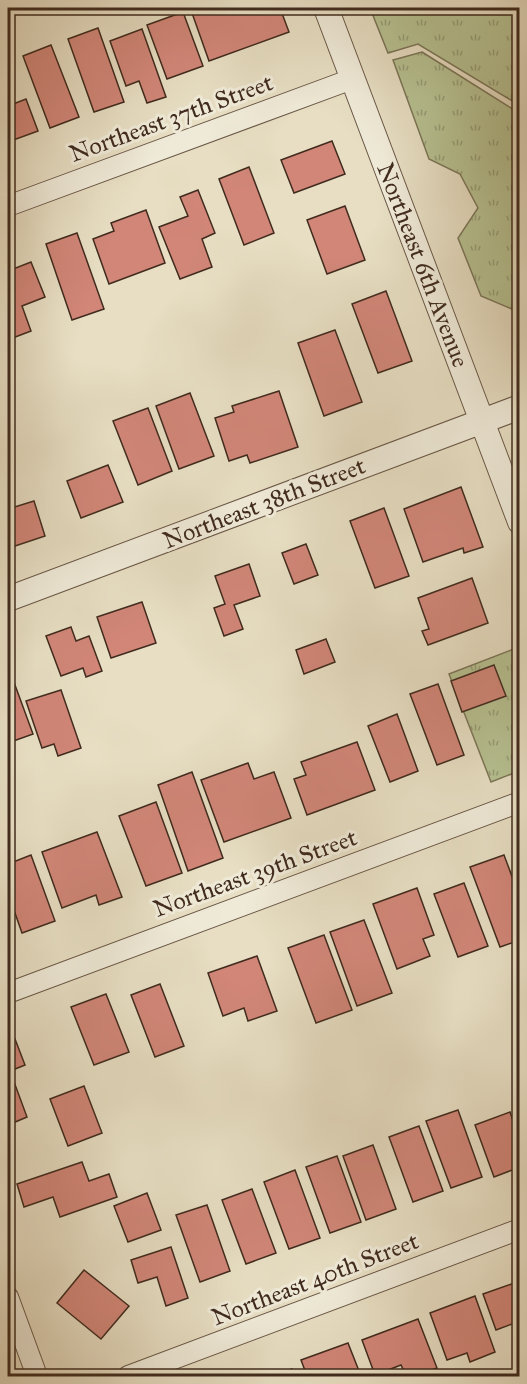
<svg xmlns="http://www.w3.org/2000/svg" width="527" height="1384" font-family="'IM FELL Great Primer',serif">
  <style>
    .grass { fill: url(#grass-tufts); stroke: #7c7658; stroke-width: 1.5 }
    .building { fill: #d18678; stroke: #402b1e; stroke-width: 1.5 }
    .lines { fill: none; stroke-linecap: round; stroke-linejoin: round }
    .minor-casing { stroke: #6a5847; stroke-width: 22 }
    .tertiary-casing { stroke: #6a5847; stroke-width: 26 }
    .minor { stroke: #efead8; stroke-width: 20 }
    .tertiary { stroke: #efead8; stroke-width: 24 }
    .labels { text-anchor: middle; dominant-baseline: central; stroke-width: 6; stroke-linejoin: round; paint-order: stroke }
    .street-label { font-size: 24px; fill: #402b1e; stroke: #efead8 }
  </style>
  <defs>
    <pattern id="grass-tufts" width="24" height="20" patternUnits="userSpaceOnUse" patternTransform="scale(1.5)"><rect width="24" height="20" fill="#b7c192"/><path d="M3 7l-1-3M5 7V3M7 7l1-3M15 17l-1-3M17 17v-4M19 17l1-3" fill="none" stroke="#969d77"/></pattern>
  </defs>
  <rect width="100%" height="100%" fill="#e7dec3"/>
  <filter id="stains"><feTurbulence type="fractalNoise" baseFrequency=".00333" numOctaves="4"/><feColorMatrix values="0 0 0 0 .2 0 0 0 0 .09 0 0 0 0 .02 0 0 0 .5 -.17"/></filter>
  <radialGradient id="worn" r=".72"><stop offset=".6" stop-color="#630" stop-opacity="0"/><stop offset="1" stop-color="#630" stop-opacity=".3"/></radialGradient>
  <g class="grass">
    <path d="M370,8H519V105L418,44L388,53Z"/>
    <path d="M422,52L519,113V312L481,296L458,238L478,208L460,174L429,159L393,60Z"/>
    <path d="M519,647V771L491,782L449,674Z"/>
  </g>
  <g class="building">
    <path d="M207,8H246L247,11L256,8H280L289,32L209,61L192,13Z"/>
    <path d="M183,12L203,66L167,79L147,25Z"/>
    <path d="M98,28L124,102L94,112L68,39Z"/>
    <path d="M142,29L166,97L147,103L139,81L126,86L110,41Z"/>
    <path d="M51,45L79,117L50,128L23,56Z"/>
    <path d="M26,99L38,131L8,142V106Z"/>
    <path d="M332,141L345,174L294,193L281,160Z"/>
    <path d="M249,167L274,233L244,245L219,179Z"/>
    <path d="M198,190L215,233L202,239L212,267L180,279L159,227L188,216L180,197Z"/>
    <path d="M345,206L365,260L327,274L307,220Z"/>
    <path d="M146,210L165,263L109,284L93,239L114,231L111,223Z"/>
    <path d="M77,233L104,309L72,320L46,244Z"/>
    <path d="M31,262L45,297L22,306L31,331L10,339L8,332V271Z"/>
    <path d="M386,291L412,361L378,373L352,304Z"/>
    <path d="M335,330L362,402L324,416L298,343Z"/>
    <path d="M279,391L298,447L250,463L247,455L229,461L215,418L234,412L232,406Z"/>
    <path d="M190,393L214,456L179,469L156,406Z"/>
    <path d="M148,408L172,471L138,485L113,421Z"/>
    <path d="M108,465L123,502L81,518L67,481Z"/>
    <path d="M461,487L483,547L464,553L463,548L423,562L404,509Z"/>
    <path d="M34,501L45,536L12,547L8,533V509Z"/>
    <path d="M384,508L409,576L375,588L350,521Z"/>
    <path d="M306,544L318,575L294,584L282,553Z"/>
    <path d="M249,564L260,596L234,605L243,629L224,636L214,608L225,604L215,576Z"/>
    <path d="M472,578L488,623L428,645L422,631L429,629L418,598Z"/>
    <path d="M142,602L156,643L111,658L97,617Z"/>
    <path d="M71,627L76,641L89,636L102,671L86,677L83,668L61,676L46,636Z"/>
    <path d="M326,639L335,662L304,674L296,650Z"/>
    <path d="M494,665L506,696L462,712L451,681Z"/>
    <path d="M8,666L33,734L8,743Z"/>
    <path d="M438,684L464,755L437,765L410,694Z"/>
    <path d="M61,690L81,748L58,756L54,744L42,748L26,701Z"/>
    <path d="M397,714L418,771L390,782L368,726Z"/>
    <path d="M357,742L375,790L307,815L294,779L306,775L301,762Z"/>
    <path d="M248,763L254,779L274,772L291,818L224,842L201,780Z"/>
    <path d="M192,772L223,858L188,871L158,785Z"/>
    <path d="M156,802L182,873L146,886L119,816Z"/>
    <path d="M97,832L122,897L99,905L96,895L62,908L42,852Z"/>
    <path d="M31,855L55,921L22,933L8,893V864Z"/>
    <path d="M504,855L520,898V940L500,947L470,867Z"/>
    <path d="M464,883L488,946L458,957L434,894Z"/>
    <path d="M417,888L434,935L423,939L430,956L397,969L373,904Z"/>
    <path d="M364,920L392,993L357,1006L330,932Z"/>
    <path d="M324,935L352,1010L316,1023L288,948Z"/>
    <path d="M257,956L277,1011L248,1021L244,1008L223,1016L208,973Z"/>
    <path d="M160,984L184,1046L155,1057L131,995Z"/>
    <path d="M106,994L129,1052L94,1065L71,1007Z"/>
    <path d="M15,1039L25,1065L10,1071L27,1117L8,1125V1041Z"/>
    <path d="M84,1086L102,1133L68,1146L50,1099Z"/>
    <path d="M458,1110L482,1177L451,1188L426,1121Z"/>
    <path d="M510,1112L514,1124L520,1121V1167L494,1177L475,1125Z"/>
    <path d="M419,1126L443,1191L413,1202L389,1137Z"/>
    <path d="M373,1145L396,1209L366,1220L343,1156Z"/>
    <path d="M337,1156L361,1222L330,1233L306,1167Z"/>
    <path d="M82,1162L89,1181L109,1174L117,1197L60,1217L53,1197L24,1207L17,1184Z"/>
    <path d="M295,1170L320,1238L289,1249L264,1182Z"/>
    <path d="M252,1189L276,1253L246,1264L222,1200Z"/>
    <path d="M147,1193L161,1230L128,1242L114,1206Z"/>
    <path d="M207,1205L230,1271L200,1282L176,1215Z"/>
    <path d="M171,1247L188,1298L166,1306L157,1277L138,1283L131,1260Z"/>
    <path d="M84,1270L129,1306L101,1339L57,1303Z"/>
    <path d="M520,1281V1321L496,1330L483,1294Z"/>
    <path d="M475,1296L495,1352L470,1362L467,1353L447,1360L430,1313Z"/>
    <path d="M418,1319L437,1368L416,1376H406L401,1365L375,1375L362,1340Z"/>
    <path d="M348,1343L361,1376H307L301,1360Z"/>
    <path d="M292,1369L295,1376H273Z"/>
  </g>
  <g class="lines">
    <g class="minor-casing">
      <g id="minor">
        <path d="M8,206L352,79"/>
        <path d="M8,993L520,802"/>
        <path d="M8,1297L37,1376"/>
        <path d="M128,1376L520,1229"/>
      </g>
    </g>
    <g class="tertiary-casing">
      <g id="tertiary">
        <path d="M326,8L520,522"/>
        <path d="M8,599L520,407"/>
      </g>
    </g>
    <use href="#minor" class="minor"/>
    <use href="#tertiary" class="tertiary"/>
  </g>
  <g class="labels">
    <g class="street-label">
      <text transform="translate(171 118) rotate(-20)">Northeast 37th Street</text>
      <text transform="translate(423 265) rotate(69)">Northeast 6th Avenue</text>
      <text transform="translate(264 503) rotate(-21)">Northeast 38th Street</text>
      <text transform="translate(255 873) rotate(-20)">Northeast 39th Street</text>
      <text transform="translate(315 1279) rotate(-21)">Northeast 40th Street</text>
    </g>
  </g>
  <rect width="527" height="1384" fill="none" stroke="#e7dec3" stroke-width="30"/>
  <rect x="9" y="9" width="509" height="1366" fill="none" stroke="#402b1e" stroke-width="3"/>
  <rect x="15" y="15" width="497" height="1354" fill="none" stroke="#402b1e" stroke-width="1.5"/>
  <rect width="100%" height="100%" filter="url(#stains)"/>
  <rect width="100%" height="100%" fill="url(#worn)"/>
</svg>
